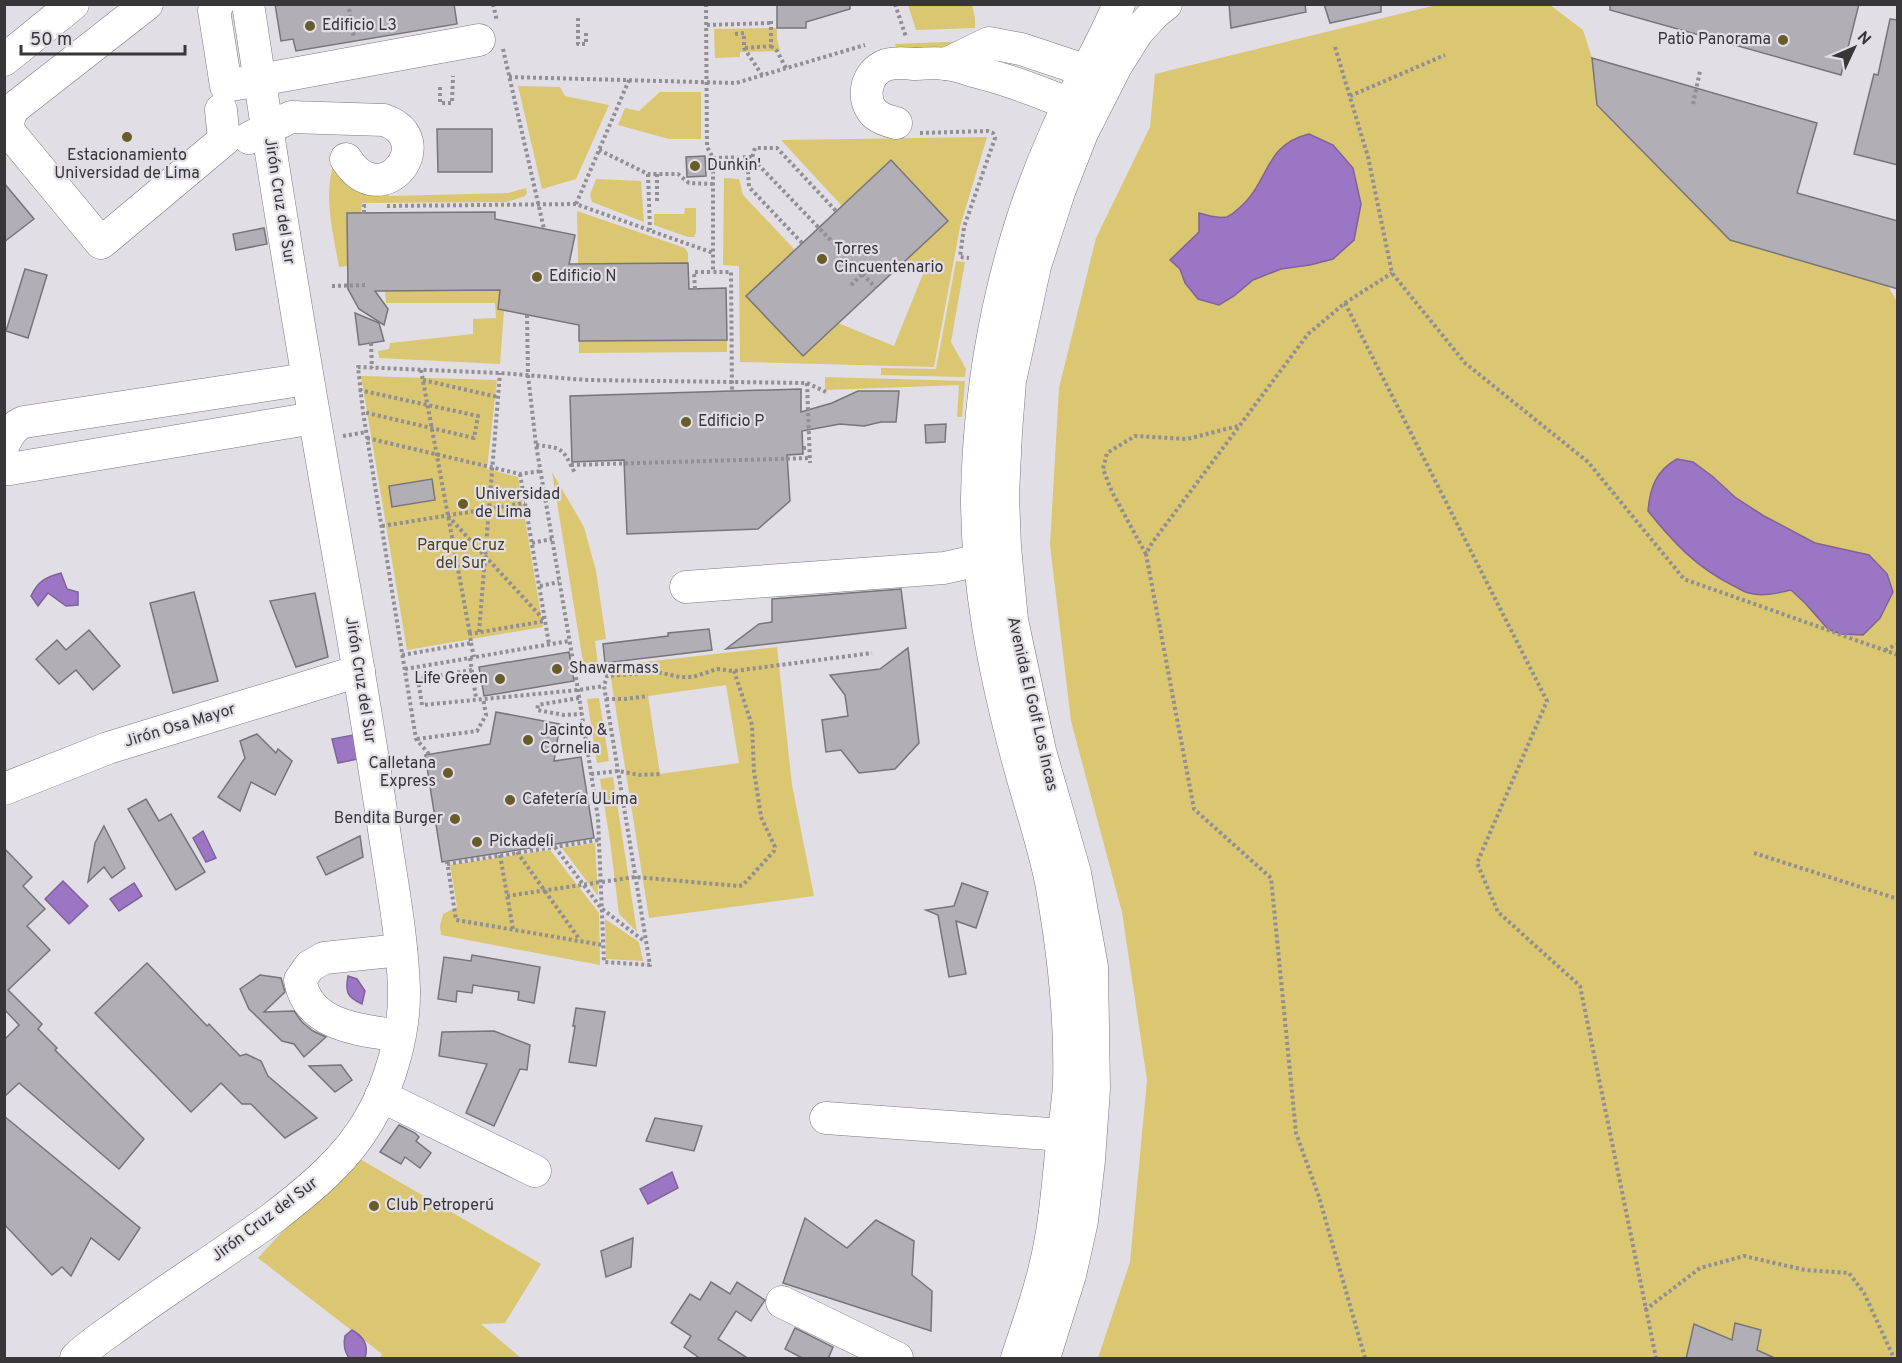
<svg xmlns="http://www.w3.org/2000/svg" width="1902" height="1363" font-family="Overpass,sans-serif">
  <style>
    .green { fill: #dbc672; fill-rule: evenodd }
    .water { fill: #9c76c4; stroke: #7e639a; stroke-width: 1.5 }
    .building { fill: #b1aeb5; stroke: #77747b; stroke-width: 1.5 }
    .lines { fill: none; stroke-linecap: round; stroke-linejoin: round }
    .minor-casing { stroke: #7a777e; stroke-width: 33 }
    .path { stroke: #918e94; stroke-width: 4; stroke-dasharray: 3 3; stroke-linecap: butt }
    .minor { stroke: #fff; stroke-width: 32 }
    .poi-dot { fill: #685c29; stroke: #e2dee6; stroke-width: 2 }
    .labels { text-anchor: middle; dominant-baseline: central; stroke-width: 4.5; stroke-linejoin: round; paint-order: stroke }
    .poi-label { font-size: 16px; fill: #383639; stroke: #e2dee6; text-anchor: start }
    .street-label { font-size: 16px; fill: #383639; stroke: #e2dee6 }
    .park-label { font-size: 16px; fill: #4d431a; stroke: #e2dee6 }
  </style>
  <rect width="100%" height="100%" fill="#e2dee6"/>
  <g class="green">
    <path d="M908,5H972L975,18V28L916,30Z"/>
    <path d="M1436,5H1550L1583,30L1592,58L1597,106L1730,240L1888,286L1897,302V1358H1098L1130,1262L1147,1080L1122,912L1071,721L1050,545L1059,388L1096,238L1150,127L1155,74Z"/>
    <path d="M777,28V39L780,51L740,52V57L715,58L714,29Z"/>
    <path d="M971,41L967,46L897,52L895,44Z"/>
    <path d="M518,86L560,87L565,96L609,105L576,179L542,189Z"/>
    <path d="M660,92H701V139H669L618,125L625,108L639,111Z"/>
    <path d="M987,137L960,227L934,367L740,362L739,266L723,265L724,178L739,179L743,195L795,250L746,296L803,356L838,323L894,346L923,274L901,265L948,221L891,160L842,206L781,140Z"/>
    <path d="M334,162L387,192L389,196L508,193L526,188L527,193L525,196L507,202L362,203L361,213H347L348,266L339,267C333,231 323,198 334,162Z"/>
    <path d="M596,179L641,181L644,222L592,202L590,195Z"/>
    <path d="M685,208H696V232L694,237H688L654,225V214H684Z"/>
    <path d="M577,211L685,248L688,253V263L578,264Z"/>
    <path d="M956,261L965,262L951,342L966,369L965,377L881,375V368L936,369Z"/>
    <path d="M501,290L498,308L504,310L500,364L379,358L378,351L389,349L390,343L473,334V319L496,318L495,303H386L385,291Z"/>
    <path d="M727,340V352L579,353V341Z"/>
    <path d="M361,376L497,380L487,469L518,477L543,627L407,650Z"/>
    <path d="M825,377L965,381L962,417H957L959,385L825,390Z"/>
    <path d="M552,472L584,527L596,571L606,639L595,641L599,672L585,674Z"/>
    <path d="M777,647L792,785L814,896L649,918L609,666ZM726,685L739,763L660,774L648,696Z"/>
    <path d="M599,698L609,761L597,763L587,699Z"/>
    <path d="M613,777L637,932L619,914L610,841L600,779Z"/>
    <path d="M595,843L598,896L562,848Z"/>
    <path d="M550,850L599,913L600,965L441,935L440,926L443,914L457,907L450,865Z"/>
    <path d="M605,919L639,942L643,961L606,959Z"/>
    <path d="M353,1155L541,1264L505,1323L481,1324L521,1358H380L382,1354L258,1258Z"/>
  </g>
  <g class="water">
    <path d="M1309,134L1333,145L1353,168L1361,204L1354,240L1333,259L1310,265L1281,269L1253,280L1234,296L1219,305L1198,299L1185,283L1180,269L1170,260L1199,232V213C1208,215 1217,219 1227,217C1231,215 1235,212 1238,209C1270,183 1263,145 1309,134Z"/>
    <path d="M1677,459L1693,462L1712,476L1736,498L1764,516L1815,543L1869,555L1887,574L1893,592L1880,618L1863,635L1841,634L1828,629L1805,603L1791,590C1778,593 1762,597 1749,593C1743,592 1737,587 1732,585C1696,567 1673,542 1648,511C1650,487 1656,471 1677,459Z"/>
    <path d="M61,573L67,589L78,592V605L66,606L48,593L38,606L31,596C38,581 46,577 61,573Z"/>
    <path d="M353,735L358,759L338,763L332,739Z"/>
    <path d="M203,831L216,858L206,862L193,838Z"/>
    <path d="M63,881L88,906L69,924L45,899Z"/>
    <path d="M134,883L142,896L119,911L110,899Z"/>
    <path d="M348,976L357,979L365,991L362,1004C347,997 345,992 348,976Z"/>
    <path d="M672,1172L678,1188L648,1204L640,1189Z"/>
    <path d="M352,1330C364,1337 369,1345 365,1358H349C344,1351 343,1345 345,1336Z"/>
  </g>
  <g class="building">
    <path d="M275,4H454L457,24L296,51L293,39L281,41Z"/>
    <path d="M777,4H850V9L806,22V28H777Z"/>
    <path d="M1229,4H1305L1306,12L1231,28Z"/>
    <path d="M1324,4H1381V12L1330,23Z"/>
    <path d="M1610,4H1859L1841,75L1610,10Z"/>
    <path d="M1890,19L1898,20V165L1854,154L1874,74L1878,75Z"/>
    <path d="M1592,58L1817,123L1797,193L1898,221V289L1730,240L1597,105Z"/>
    <path d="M437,129H492V172H438Z"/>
    <path d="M705,156L706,176L687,177L686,157Z"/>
    <path d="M891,160L948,221L803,356L746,296Z"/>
    <path d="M4,183L34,219L4,242Z"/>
    <path d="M495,212V219L575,235L569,264L688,263L689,289L726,288L727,340L579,341V325L498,309L500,290L375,291L388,309L384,325L359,309L348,289L347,213Z"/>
    <path d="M264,228L267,244L236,250L233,234Z"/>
    <path d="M25,269L47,275L28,338L6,331Z"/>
    <path d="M355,313L379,323L384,341L359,345Z"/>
    <path d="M801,389V412L832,403L858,391H899L896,422H881L864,426L840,424L802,431L803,454L787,455L790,501L758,529L627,534L624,460L572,462L570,396Z"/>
    <path d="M946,424L945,442L926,443L925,425Z"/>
    <path d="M432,479L435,500L392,507L389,486Z"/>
    <path d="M901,589L906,628L726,649L759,624L772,622V599Z"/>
    <path d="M194,592L218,681L173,693L150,603Z"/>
    <path d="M315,593L328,657L296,667L270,601Z"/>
    <path d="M709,629L712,650L605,663L603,644L668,636V633Z"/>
    <path d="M89,630L120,666L93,690L76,670L59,684L36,659L57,640L66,650Z"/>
    <path d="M908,648L919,743L895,769L859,773L841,750L826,752L822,720L848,716L845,695L830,675L880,669Z"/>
    <path d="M569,652L574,681L484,696L479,667Z"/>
    <path d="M496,712L560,724L554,761L581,757L594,838L442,862L425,755L490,744Z"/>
    <path d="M257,734L276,753L278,749L292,761L275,795L251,782L240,811L218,797L245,758L240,741Z"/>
    <path d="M146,799L159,821L171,814L205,872L176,890L128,809Z"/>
    <path d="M104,826L125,868L112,878L104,867L88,882L95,843Z"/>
    <path d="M360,836L363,857L326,875L317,857Z"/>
    <path d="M4,848L32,877L23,886L45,909L27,926L50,950L8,990L42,1024L38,1029L57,1048L55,1050L144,1139L119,1169L19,1083L4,1097V1040L19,1025L4,1009Z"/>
    <path d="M962,883L988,892L976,928L956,921L966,974L949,977L938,915L926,910L954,906Z"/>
    <path d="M472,955L540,967L534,1003L518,1000L519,992L473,985L472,993L457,991L456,1002L438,999L444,957L471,961Z"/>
    <path d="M147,963L207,1026L209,1024L240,1056L246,1054L261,1061L268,1076L317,1118L285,1138L251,1104H242L221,1083L191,1112L95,1013Z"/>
    <path d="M260,975L281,978L285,992L264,1012L294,1011L302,1022L313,1031L326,1037L304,1057L294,1044L282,1041L249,1009L240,989Z"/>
    <path d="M576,1008L605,1012L596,1066L569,1062L575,1026H573Z"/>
    <path d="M494,1031L530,1045L527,1070L520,1069L494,1126L466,1113L487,1064L439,1056L442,1032Z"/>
    <path d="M341,1065L352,1080L335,1092L309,1066Z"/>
    <path d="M4,1116L140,1228L119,1260L91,1238L71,1276L62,1267L52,1275L4,1224Z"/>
    <path d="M655,1118L702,1126L694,1151L646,1141Z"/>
    <path d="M399,1125L415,1133L419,1137L416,1141L431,1153L420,1168L405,1157L401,1164L380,1152Z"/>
    <path d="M805,1218L847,1248L876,1220L914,1241L912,1275L932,1291L931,1331L783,1283Z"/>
    <path d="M633,1238L631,1267L606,1277L601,1251Z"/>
    <path d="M711,1282L730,1294L737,1282L765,1300L751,1321L736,1311L718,1339L749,1359H701L684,1347L691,1336L671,1323L690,1294L700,1300Z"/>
    <path d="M1735,1323L1761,1330L1757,1350L1777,1359H1686L1694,1324L1732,1340Z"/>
    <path d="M795,1328L833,1347L828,1359H804L785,1349Z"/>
  </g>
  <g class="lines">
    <g class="minor-casing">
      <g id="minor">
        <path d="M147,4L14,108C8,118 7,123 10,133L101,243L224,140L221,110"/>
        <path d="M218,4L214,10L226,86L479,40"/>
        <path d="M4,60L73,4"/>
        <path d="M946,64L989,43L1021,49L1087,71"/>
        <path d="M896,123C888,121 881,119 875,114C860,99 866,72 886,65C895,62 905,63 914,64C924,64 936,62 946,64C955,65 965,68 973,71C1006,79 1038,91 1069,104"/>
        <path d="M249,138L291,117L384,120C441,140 382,216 346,159"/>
        <path d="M4,444C9,434 13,426 24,422L307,379"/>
        <path d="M4,469H10L314,418"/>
        <path d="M686,587L944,568L980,560"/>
        <path d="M4,789L108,748L359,671"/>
        <path d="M398,1036C360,1029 308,1027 300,980L310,966L324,958L401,950"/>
        <path d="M381,1096L535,1171"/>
        <path d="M826,1118L1063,1135"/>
        <path d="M782,1302L897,1358"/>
        <path d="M76,1358C90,1344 108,1333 124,1321C173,1285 225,1253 274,1217C310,1189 346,1160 369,1120C391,1083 405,1031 404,989C402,933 391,878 383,823C370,740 357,657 342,575C308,385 277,195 248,4"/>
        <path d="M1017,1358C1026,1330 1037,1301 1044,1271C1054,1233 1057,1193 1061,1154C1063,1131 1068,1107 1069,1084C1071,1016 1063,949 1051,882C1042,838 1027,796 1016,753C994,670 977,584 977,498C979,373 1005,244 1057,130C1076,87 1101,48 1119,4"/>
        <path d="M1044,1358L1070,1275L1082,1221L1089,1160L1094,1089L1092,967L1075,873L1040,751L1012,620L1005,547L1003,495L1006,432L1010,381L1035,266L1059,192L1082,133L1116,66L1138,31L1156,12L1166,4"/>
      </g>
    </g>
    <g class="path">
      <path d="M493,4L497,21"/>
      <path d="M706,4L707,147L713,158V272H731L732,391"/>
      <path d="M895,4L906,37"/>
      <path d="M349,9L354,38"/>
      <path d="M578,18V44H586V32"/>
      <path d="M707,25L771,23"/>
      <path d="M735,34L744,33V48L762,75"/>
      <path d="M771,46L777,51L786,68"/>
      <path d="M1335,47L1368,157L1392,273L1465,363L1588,462L1684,579L1898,655"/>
      <path d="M745,48L771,46V20"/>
      <path d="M503,49L544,229"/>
      <path d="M509,77L736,83L865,45"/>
      <path d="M440,87V103H452L453,76"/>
      <path d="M1350,96L1445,55"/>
      <path d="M1693,104L1700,71"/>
      <path d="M920,133L988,131L993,133L995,138L964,227L960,257L969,258"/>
      <path d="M599,150L648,174H678L689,183L713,184"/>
      <path d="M713,158L751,157L843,253"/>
      <path d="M648,174L650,230"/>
      <path d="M657,174V203"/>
      <path d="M576,204L629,80"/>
      <path d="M387,206L576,204L713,253"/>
      <path d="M364,213V206H367"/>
      <path d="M802,243L749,187L748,171L755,148H777L836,211"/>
      <path d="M850,261L876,288"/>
      <path d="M851,285L873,264"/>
      <path d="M332,286L366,285"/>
      <path d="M695,289L694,272H713"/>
      <path d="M1345,303L1547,701L1477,863L1498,912L1580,986L1656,1358"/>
      <path d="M527,315L528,375L536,445L578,690L598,818L604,962L650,965L604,686L607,676L657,672L680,677H693L717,669L734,671L872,653"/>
      <path d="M371,343L372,368"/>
      <path d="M421,370L470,634"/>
      <path d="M423,380L498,397"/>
      <path d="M807,383L826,392"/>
      <path d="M359,390L478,416L474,438L363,412"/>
      <path d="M343,436L366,432"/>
      <path d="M367,438L520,474L541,471"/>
      <path d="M536,445C564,448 562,448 575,473"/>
      <path d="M803,448H809"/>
      <path d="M571,465L810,458"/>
      <path d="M520,474L549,644"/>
      <path d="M448,516L545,621"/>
      <path d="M382,526L525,503"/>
      <path d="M532,543L552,539"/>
      <path d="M1146,554L1112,492L1103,469L1107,453L1135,436L1187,439L1238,426"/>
      <path d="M540,586L559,582"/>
      <path d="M479,632L500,373"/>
      <path d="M471,643L474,657"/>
      <path d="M1885,650L1898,644"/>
      <path d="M402,655L471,643L470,634L545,621"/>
      <path d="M470,658L476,698"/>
      <path d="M405,669L569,641"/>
      <path d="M472,670L418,679L422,705L578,690L604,686"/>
      <path d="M579,698L538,705L537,710L564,715L582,714"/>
      <path d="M606,699H625L648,696"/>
      <path d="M417,739L477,731L486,715L483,698"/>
      <path d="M429,754L416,739L363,412L358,367L500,373L587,380L807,383L810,463"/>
      <path d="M591,774L618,771L640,775L660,774"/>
      <path d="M555,847L601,908L644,941"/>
      <path d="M517,852L580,940"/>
      <path d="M1754,853L1898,899"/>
      <path d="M500,855L513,929"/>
      <path d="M447,861L456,920L603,945"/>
      <path d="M447,864L599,840"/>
      <path d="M507,896L635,877L739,886L743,885L774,851L775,847L761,817L754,771L752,725L734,671"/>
      <path d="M1645,1310L1700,1268L1744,1256L1805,1270L1849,1273L1864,1293L1894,1358"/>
      <path d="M1365,1358L1319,1197L1296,1133L1271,878L1194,809L1146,554L1152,543L1308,334L1345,303L1392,273"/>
    </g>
    <use href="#minor" class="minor"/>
  </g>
  <g class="poi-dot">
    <circle cx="310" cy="26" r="6"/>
    <circle cx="1783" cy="40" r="6"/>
    <circle cx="127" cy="137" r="6"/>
    <circle cx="695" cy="166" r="6"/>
    <circle cx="822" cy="259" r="6"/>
    <circle cx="537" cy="277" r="6"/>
    <circle cx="686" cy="422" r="6"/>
    <circle cx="463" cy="504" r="6"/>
    <circle cx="557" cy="669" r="6"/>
    <circle cx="500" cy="679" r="6"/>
    <circle cx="528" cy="740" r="6"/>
    <circle cx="448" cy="773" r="6"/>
    <circle cx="510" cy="800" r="6"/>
    <circle cx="455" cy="819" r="6"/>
    <circle cx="477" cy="842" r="6"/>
    <circle cx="374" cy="1206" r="6"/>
  </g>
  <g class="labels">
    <g class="poi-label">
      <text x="322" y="26">Edificio L3</text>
      <text x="1771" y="40" text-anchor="end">Patio Panorama</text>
      <text x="127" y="156" text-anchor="middle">Estacionamiento<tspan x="127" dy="18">Universidad de Lima</tspan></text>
      <text x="707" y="166">Dunkin'</text>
      <text x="834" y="250">Torres<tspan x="834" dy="18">Cincuentenario</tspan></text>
      <text x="549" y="277">Edificio N</text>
      <text x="698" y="422">Edificio P</text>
      <text x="475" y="495">Universidad<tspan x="475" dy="18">de Lima</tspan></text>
      <text x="569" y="669">Shawarmass</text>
      <text x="488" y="679" text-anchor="end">Life Green</text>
      <text x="540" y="731">Jacinto &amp;<tspan x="540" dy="18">Cornelia</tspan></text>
      <text x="436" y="764" text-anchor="end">Calletana<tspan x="436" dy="18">Express</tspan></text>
      <text x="522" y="800">Cafetería ULima</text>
      <text x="443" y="819" text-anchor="end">Bendita Burger</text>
      <text x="489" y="842">Pickadeli</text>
      <text x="386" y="1206">Club Petroperú</text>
    </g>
    <g class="street-label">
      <text transform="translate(279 201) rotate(81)">Jirón Cruz del Sur</text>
      <text transform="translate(360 680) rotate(81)">Jirón Cruz del Sur</text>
      <text transform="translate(1032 704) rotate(77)">Avenida El Golf Los Incas</text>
      <text transform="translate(180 726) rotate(-17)">Jirón Osa Mayor</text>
      <text transform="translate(265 1220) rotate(-37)">Jirón Cruz del Sur</text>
    </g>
    <g class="park-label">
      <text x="461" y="546">Parque Cruz<tspan x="461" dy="18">del Sur</tspan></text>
    </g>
  </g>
  <rect width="1902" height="1363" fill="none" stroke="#383639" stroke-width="12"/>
  <g transform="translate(1854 48) rotate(46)" stroke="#e2dee6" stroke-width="4.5" paint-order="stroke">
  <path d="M0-4.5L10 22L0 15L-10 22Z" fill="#383639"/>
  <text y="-9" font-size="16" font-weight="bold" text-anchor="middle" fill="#383639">N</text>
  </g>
  <path d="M21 45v9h164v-9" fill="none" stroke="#383639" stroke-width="3"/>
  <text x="30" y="45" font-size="18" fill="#383639" stroke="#e2dee6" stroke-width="4.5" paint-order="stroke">50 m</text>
</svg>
